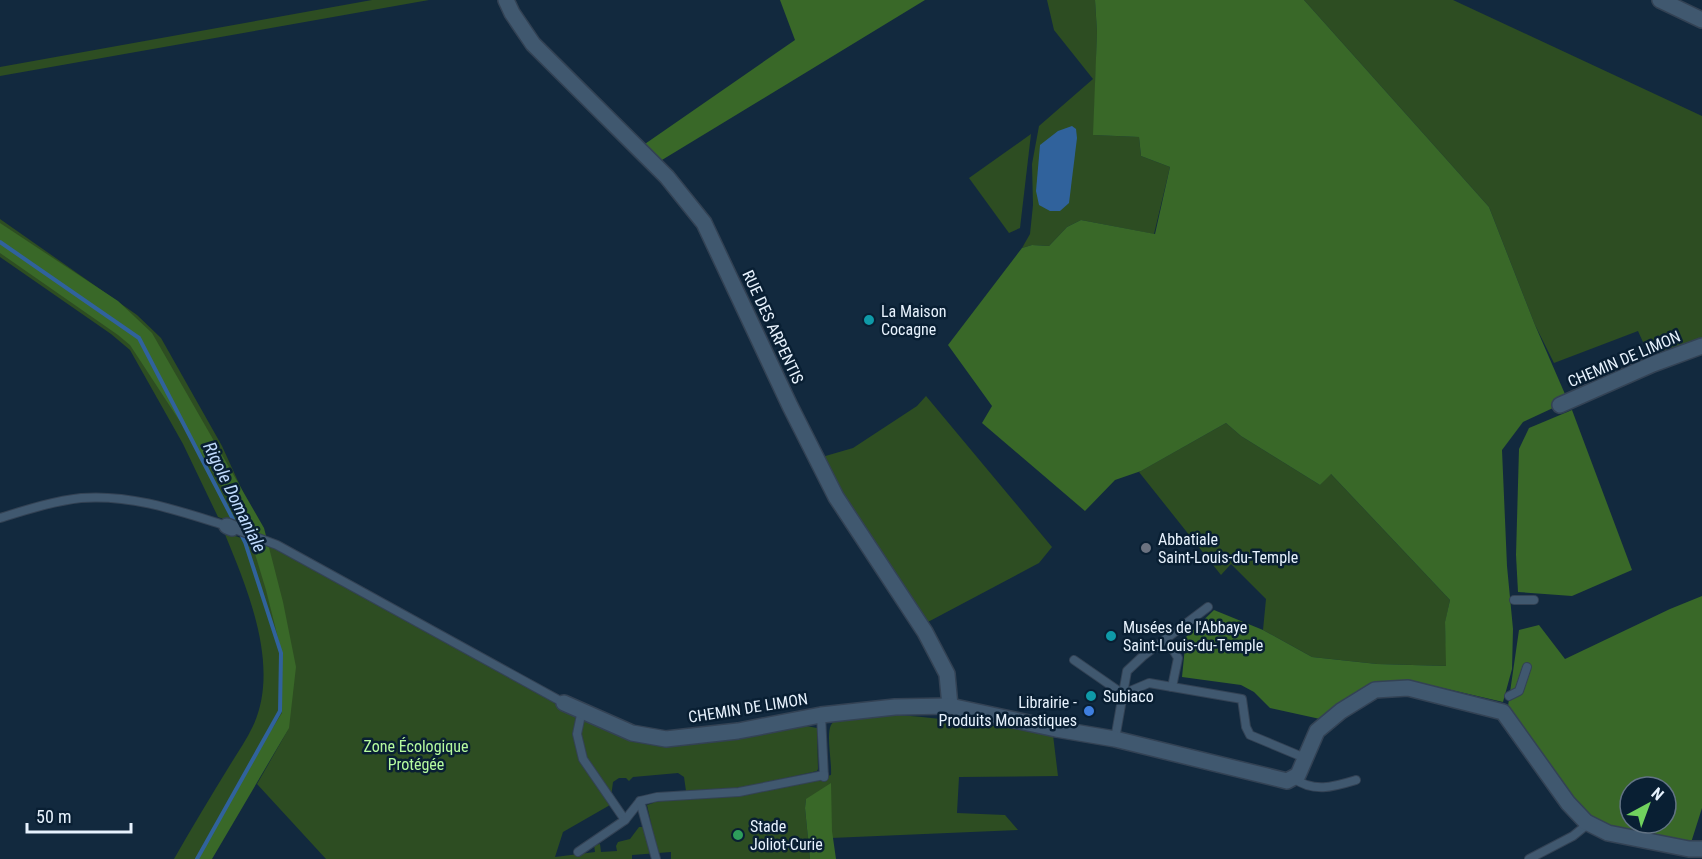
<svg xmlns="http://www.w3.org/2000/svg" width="1702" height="859" font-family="'Roboto Condensed',sans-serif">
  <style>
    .green { fill: #2d4d22 }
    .forest { fill: #396828; fill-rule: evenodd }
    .water { fill: #30629c }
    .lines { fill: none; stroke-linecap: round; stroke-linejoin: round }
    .stream { stroke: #30629c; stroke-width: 4 }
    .lane-casing { stroke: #334254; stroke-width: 10 }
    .street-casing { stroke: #334254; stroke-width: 18 }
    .lane { stroke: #40586f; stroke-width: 8 }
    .street { stroke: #40586f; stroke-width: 15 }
    .culture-dot { fill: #0f9aa8; stroke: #091f33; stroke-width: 2 }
    .worship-dot { fill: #6b7280; stroke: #091f33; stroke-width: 2 }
    .shop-dot { fill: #3f7fe0; stroke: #091f33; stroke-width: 2 }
    .leisure-dot { fill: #2e9e5b; stroke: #091f33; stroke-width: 2 }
    .labels { text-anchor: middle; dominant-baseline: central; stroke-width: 5; stroke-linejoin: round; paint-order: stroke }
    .poi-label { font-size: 16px; fill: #e7f2fd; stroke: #091f33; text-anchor: start }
    .street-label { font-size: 16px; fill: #e7f2fd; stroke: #091f33 }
    .park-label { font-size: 16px; fill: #b6fb9f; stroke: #091f33 }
    .water-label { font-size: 18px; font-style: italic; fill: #c0dbfd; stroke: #091f33 }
  </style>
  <rect width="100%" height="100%" fill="#12293e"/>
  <g class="green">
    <path d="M372,0H429L0,76V67Z"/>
    <path d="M1047,0H1095L1097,32L1094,135L1139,137L1141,156L1170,167L1154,234L1081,220L1067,227L1049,246L1032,245L1022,248L1030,234L1033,205L1032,164L1039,126L1093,79L1054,30Z"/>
    <path d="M1304,0H1453L1702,116V341L1651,360L1638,331L1554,363L1535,325L1489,207Z"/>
    <path d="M1031,134L1020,228L1009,233L969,178Z"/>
    <path d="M0,219L137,315L161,338L222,446L261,532L218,517L183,444L130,350L111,334L0,257Z"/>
    <path d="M926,396L1052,547L1039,563L926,623L838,489L822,457L853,448L917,406Z"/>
    <path d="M1226,423L1241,436L1320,485L1330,473L1450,600L1445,623L1447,666L1377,664L1312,657L1263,630L1266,599L1231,564L1221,575L1139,472Z"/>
    <path d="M224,532L267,547L268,545L576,714L574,742L579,720L587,719L631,736L796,724L817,728L818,769L817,771L738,789L686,791L684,777L678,773L633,777L629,781L626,778H619L613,782L610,805L563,832L555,857L595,852L594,845L600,844L601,852L617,851L616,846L618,842L630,839L639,827H643L655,841L647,805L653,803L655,799C693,797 731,796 768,790C789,787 810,780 831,775C832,762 826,735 831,725C846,698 1022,731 1053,735L1058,776L959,777L957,813L1005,815L1018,830L831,838L806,799L805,808L810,859H671V852L632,855V859H326L257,784L289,728L209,859H174C192,827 211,796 230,765C238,752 247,739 253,726C281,666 247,588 224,532Z"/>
  </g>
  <g class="forest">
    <path d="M780,0H925L657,163L642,146L795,40Z"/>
    <path d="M1095,0H1304L1489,207L1535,325L1568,401L1523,422L1502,450L1507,566L1513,629L1512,669L1503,702L1408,680L1369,686L1320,719L1270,708L1254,692L1241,685L1182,677L1186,637L1214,610L1263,630L1312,657L1377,664L1446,666L1445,622L1450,600L1331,474L1320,485L1241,436L1226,423L1141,471L1115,480L1085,511L982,423L992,406L948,345L1022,248L1032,245L1049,246L1067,227L1081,220L1155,234L1170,167L1141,156L1139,137L1093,135L1097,32Z"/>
    <path d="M0,223L118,301L152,333L264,528L283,602L296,667L289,728L212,859H196L243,775L282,713L281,650L266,590L245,521L130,345L118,335L0,253Z"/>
    <path d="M1572,410L1632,570L1572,596L1518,592L1516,555L1519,449L1529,428Z"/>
    <path d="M1702,596V808L1689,849L1608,833L1568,803L1543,756L1508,706L1519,630L1539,625L1565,659L1670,609ZM1630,787H1666V823H1630Z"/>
    <path d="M831,783L832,831L836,859H810L805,808L806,799Z"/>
  </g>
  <path class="water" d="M1072,126L1076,129L1077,138L1069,203L1060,211H1050L1039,205L1036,191L1040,145L1058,131Z"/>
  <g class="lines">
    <g class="stream">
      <path d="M0,242L139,338L236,525"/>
      <path d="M197,859L280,711L281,653L245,542L240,532"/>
    </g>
    <g class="lane-casing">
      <g id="lane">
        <path d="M0,518C26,510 54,501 81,498C132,494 179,511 227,526"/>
        <path d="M232,528L277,545L564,703"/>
        <path d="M1514,600H1534"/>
        <path d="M1166,638L1178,658L1172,687"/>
        <path d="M1074,660L1123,694L1149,683L1242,699L1246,727L1250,735L1305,758"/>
        <path d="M1509,696L1519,691L1527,667"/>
        <path d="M582,710L577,734L583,759L625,820"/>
        <path d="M821,715L824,777"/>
        <path d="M1115,739L1127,671L1143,656L1208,607"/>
        <path d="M1293,778C1314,793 1333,787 1356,780"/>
        <path d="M578,852L625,820L640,801"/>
        <path d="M656,859L640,801L657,797L739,792L824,775"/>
        <path d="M1529,859L1573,836L1589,823"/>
      </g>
    </g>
    <g class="street-casing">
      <g id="street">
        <path d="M506,0L512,13L533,44L667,177L704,223L790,406L836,497L925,632L947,674L950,706"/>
        <path d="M1660,0L1702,20"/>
        <path d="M1560,405L1653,364L1702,346"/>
        <path d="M227,526L232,528"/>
        <path d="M564,703L632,733L666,739L738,731L821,715L895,707L950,706L1056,729L1115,739L1287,781L1298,775L1317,731L1341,711L1375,690L1408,688L1503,712L1568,803L1586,822L1608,833L1689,849H1702"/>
      </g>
    </g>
    <use href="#lane" class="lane"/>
    <use href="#street" class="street"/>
  </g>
  <g class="culture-dot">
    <circle cx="869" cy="320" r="6"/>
    <circle cx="1111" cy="636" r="6"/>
    <circle cx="1091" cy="696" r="6"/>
  </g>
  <circle class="worship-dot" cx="1146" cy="548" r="6"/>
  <circle class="shop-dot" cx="1089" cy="711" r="6"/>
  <circle class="leisure-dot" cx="738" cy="835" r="6"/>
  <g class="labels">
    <g class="poi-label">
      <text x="881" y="311">La Maison<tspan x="881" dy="18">Cocagne</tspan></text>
      <text x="1158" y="539">Abbatiale<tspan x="1158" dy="18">Saint-Louis-du-Temple</tspan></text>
      <text x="1123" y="627">Musées de l'Abbaye<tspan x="1123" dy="18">Saint-Louis-du-Temple</tspan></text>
      <text x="1103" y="696">Subiaco</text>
      <text x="1077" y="702" text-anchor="end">Librairie -<tspan x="1077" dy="18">Produits Monastiques</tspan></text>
      <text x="750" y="826">Stade<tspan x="750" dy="18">Joliot-Curie</tspan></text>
    </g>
    <g class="street-label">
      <text transform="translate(773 327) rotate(65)">RUE DES ARPENTIS</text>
      <text transform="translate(1624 359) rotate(-23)">CHEMIN DE LIMON</text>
      <text transform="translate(748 708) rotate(-9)">CHEMIN DE LIMON</text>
    </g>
    <g class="park-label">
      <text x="416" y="746">Zone Écologique<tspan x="416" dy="18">Protégée</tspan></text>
    </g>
    <g class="water-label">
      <text transform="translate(235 497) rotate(64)">Rigole Domaniale</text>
    </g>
  </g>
  <g transform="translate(1648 805) rotate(41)"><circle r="28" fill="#091f33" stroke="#627384" stroke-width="1.5"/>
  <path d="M0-4.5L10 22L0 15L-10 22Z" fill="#71d25e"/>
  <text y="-9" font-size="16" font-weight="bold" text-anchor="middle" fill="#e7f2fd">N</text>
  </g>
  <path d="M27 823v9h104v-9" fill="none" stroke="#e7f2fd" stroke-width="3"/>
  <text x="36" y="823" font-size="18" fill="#e7f2fd" stroke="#091f33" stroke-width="4.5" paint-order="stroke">50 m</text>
</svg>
